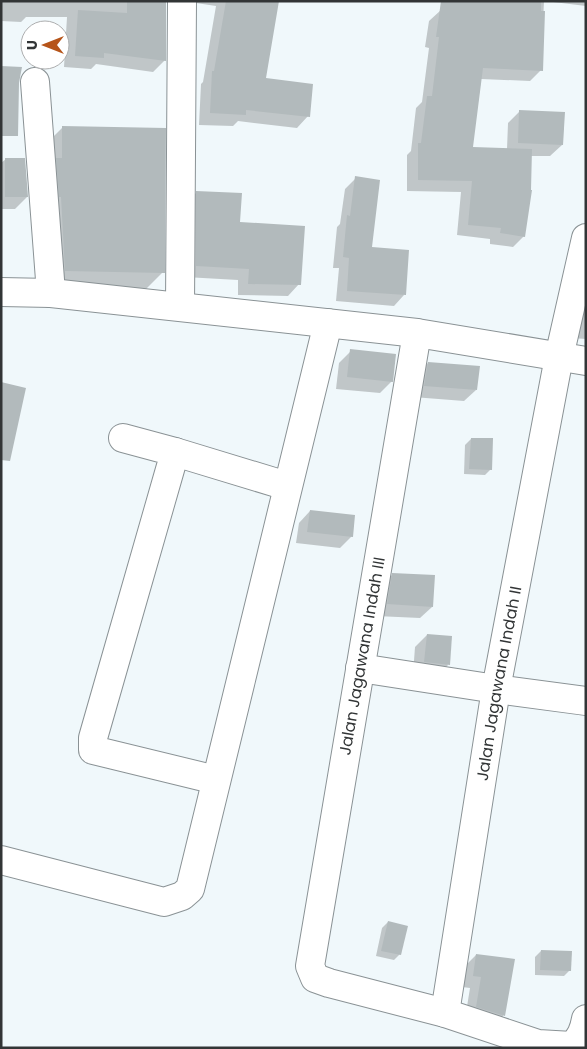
<svg xmlns="http://www.w3.org/2000/svg" width="587" height="1049" font-family="Poppins,sans-serif">
  <style>
    .shadow { fill: #0003 }
    .building { fill: #b2babc }
    .lines { fill: none; stroke-linecap: round; stroke-linejoin: round }
    .minor-casing { stroke: #8a9295; stroke-width: 30 }
    .minor { stroke: #fff; stroke-width: 28 }
    .labels { text-anchor: middle; dominant-baseline: central; stroke-width: 4; stroke-linejoin: round; paint-order: stroke }
    .street-label { font-size: 16px; fill: #323536; stroke: #fff }
  </style>
  <rect width="100%" height="100%" fill="#f0f8fb"/>
  <g class="shadow">
    <path d="M1,1H158L165,60L153,72L96,64L91,69L64,67L67,17H26L21,22L1,21Z"/>
    <path d="M196,1H278L265,79L308,116L297,128L238,121L233,126L199,125L201,84L203,82L216,6L196,3Z"/>
    <path d="M500,1H544L541,70L530,81L481,79L472,148L507,149L508,123L520,111L562,145L550,156H531L524,236L513,247L490,244V239L457,235L461,192L407,191V155L411,151L416,108L422,102L429,48L425,47L429,21L441,10Z"/>
    <path d="M545,1H586V6Z"/>
    <path d="M63,127L163,272L142,293L45,291L42,148Z"/>
    <path d="M6,159L27,197L15,209H1V163Z"/>
    <path d="M356,178L370,248L404,295L394,306L336,301L339,268H333L337,227L340,224L345,189Z"/>
    <path d="M197,192L239,224L299,284L288,296L238,295V280L185,277V204Z"/>
    <path d="M586,275V339L571,338Z"/>
    <path d="M351,351L392,381L380,393L336,389L339,363Z"/>
    <path d="M428,363L476,390L464,401L413,397L417,375Z"/>
    <path d="M471,439L491,469L485,475L464,474L465,445Z"/>
    <path d="M310,511L352,536L340,548L296,543L299,523Z"/>
    <path d="M393,574L432,607L420,618L376,616L381,586Z"/>
    <path d="M427,635L448,665L437,677L413,674L415,647Z"/>
    <path d="M388,922L400,954L394,960L376,956L382,928Z"/>
    <path d="M541,951L570,970L564,976L535,975V957Z"/>
    <path d="M476,955L514,960L503,1016L492,1028L465,1019L470,988L462,987L464,967Z"/>
  </g>
  <g class="building">
    <path d="M127,1H166V61L104,53V58L75,56L78,10L127,13Z"/>
    <path d="M226,1H279L266,78L313,84L310,117L246,110V115L210,113L212,71H214Z"/>
    <path d="M441,1H541V11H545L543,71L483,68L473,147L532,149L531,190H532L525,237L500,233L501,228L468,225L472,181L418,180V143H421L427,96H432L439,37H436Z"/>
    <path d="M1,66L22,67L19,83L18,136H1Z"/>
    <path d="M519,110L565,112L563,145L518,143Z"/>
    <path d="M62,126L166,128L165,273L65,271L61,197H59L56,158H62Z"/>
    <path d="M5,158H25L28,197H5Z"/>
    <path d="M355,176L380,180L372,247L409,250L406,295L347,291L349,258L343,257L347,215L350,216Z"/>
    <path d="M196,191L242,193L240,222L305,226L301,285L248,284L249,269L196,266Z"/>
    <path d="M350,349L396,354L393,382L347,377Z"/>
    <path d="M428,362L480,366L477,390L424,386Z"/>
    <path d="M1,382L26,388L10,461L1,460Z"/>
    <path d="M471,438H493L492,470L469,469Z"/>
    <path d="M310,510L355,515L353,537L307,532Z"/>
    <path d="M392,573L435,575L433,607L387,604Z"/>
    <path d="M427,634L452,636L450,665L424,662Z"/>
    <path d="M388,921L408,926L401,955L381,951Z"/>
    <path d="M541,950L572,951L571,971L540,970Z"/>
    <path d="M476,954L515,959L505,1016L476,1007L481,977L473,976Z"/>
  </g>
  <g class="lines">
    <g class="minor-casing">
      <g id="minor">
        <path d="M35,82L51,293"/>
        <path d="M1,292L51,293L417,333L586,361"/>
        <path d="M180,306L182,1"/>
        <path d="M417,333L310,966L315,978L329,983L445,1013L538,1044L572,1046C581,1038 584,1030 586,1019"/>
        <path d="M123,438L175,452L93,738V750L216,780"/>
        <path d="M175,452L287,486"/>
        <path d="M360,668L496,689L586,701"/>
        <path d="M1,860L164,902L182,896L190,889L328,323"/>
        <path id="s1" d="M445,1013L496,689L559,357L586,238"/>
      </g>
    </g>
    <use href="#minor" class="minor"/>
  </g>
  <g class="labels">
    <g class="street-label">
      <text transform="translate(362 656) rotate(-80)">Jalan Jagawana Indah III</text>
      <text stroke="none"><textPath href="#s1" startOffset="334">Jalan Jagawana Indah II</textPath></text>
    </g>
  </g>
  <rect width="587" height="1049" fill="none" stroke="#323536" stroke-width="5"/>
  <g transform="translate(45 45) rotate(270)"><circle r="24" fill="#ffffff" stroke="#adaeaf"/>
  <path d="M0-4L9 19L0 12L-9 19Z" fill="#b65419"/>
  <text y="-8" font-size="14" font-weight="bold" text-anchor="middle" fill="#323536">U</text>
  </g>
</svg>
